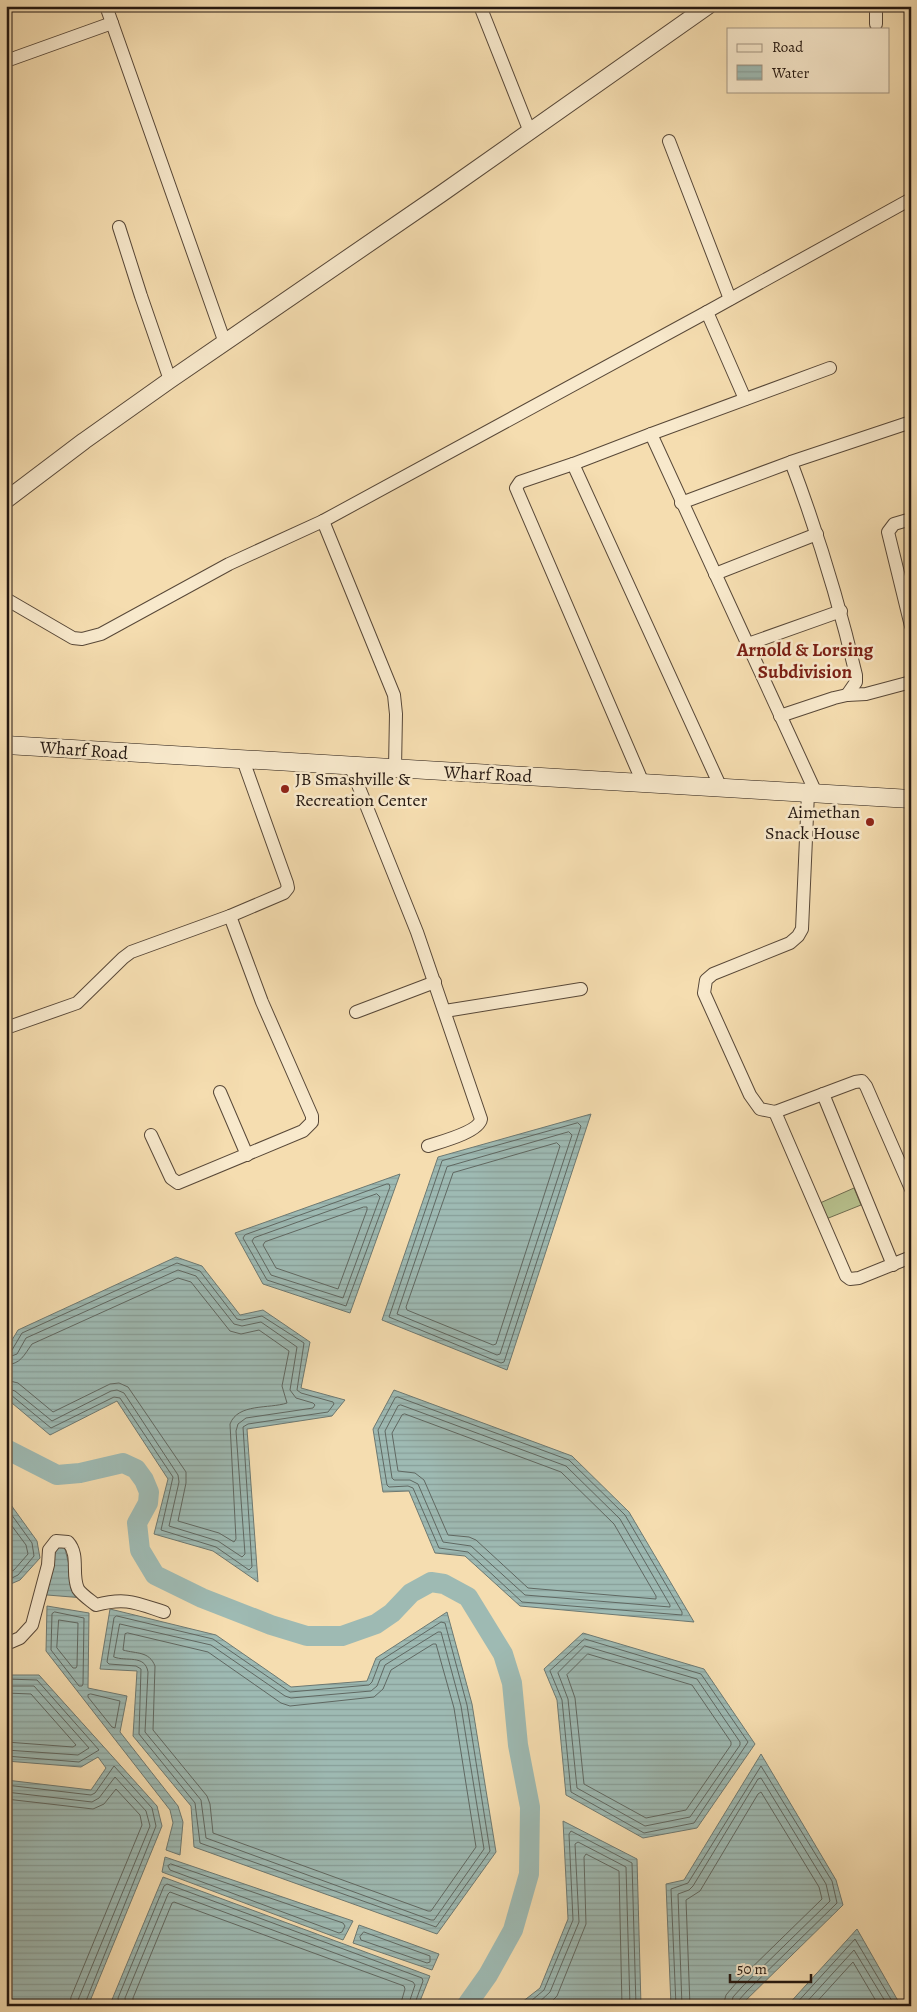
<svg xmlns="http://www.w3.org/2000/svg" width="917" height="2012" font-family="Alegreya,serif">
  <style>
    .grass { fill: #b8c28e; stroke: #6e6c4f }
    .water { fill: url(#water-rules); stroke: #6d7972 }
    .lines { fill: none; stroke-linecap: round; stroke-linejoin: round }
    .shore { stroke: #606862; stroke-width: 1 }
    .river { stroke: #9ebab3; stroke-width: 20 }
    .minor-casing { stroke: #584838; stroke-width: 14 }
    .tertiary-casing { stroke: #584838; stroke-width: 18 }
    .secondary-casing { stroke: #231710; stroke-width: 19 }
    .minor { stroke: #f8e9cc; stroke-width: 12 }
    .tertiary { stroke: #f8e9cc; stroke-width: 16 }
    .secondary { stroke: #f8e9cc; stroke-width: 18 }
    .poi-dot { fill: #8f2418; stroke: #f8e9cc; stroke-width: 2 }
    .labels { text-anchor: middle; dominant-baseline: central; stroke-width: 5; stroke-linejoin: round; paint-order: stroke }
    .street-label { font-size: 18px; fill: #231710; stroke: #f8e9cc }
    .poi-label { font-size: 18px; fill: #231710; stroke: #f8e9cc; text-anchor: start }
    .neighbourhood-label { font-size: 19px; font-weight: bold; fill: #7a1f14; stroke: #f8e9cc }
  </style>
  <defs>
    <pattern id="water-rules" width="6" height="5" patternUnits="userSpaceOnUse" patternTransform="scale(1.25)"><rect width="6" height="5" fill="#9ebab3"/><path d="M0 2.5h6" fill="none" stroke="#889f99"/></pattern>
  </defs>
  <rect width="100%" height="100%" fill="#f5ddb0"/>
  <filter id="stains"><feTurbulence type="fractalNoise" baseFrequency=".004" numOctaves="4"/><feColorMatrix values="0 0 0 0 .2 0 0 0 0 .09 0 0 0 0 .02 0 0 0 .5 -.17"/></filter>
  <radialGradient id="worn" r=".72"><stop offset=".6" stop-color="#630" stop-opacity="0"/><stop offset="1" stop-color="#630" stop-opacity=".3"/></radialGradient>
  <path class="grass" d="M854,1188L861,1205L826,1219L820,1203Z"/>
  <g class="water">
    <path d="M591,1114L507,1370L382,1320L438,1157Z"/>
    <path d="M400,1174L350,1313L263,1284L235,1233Z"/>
    <path d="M176,1257L202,1266L240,1315L263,1310L310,1342L301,1388L345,1400L332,1416L247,1429L258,1582L213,1551L154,1534L168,1479L117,1401L50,1435L6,1398V1350L18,1330Z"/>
    <path d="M394,1390L572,1456L629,1512L694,1622L520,1606L465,1556L435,1553L409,1491L383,1492L373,1429Z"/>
    <path d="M6,1498L37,1541L40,1558L20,1580L6,1586Z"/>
    <path d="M64,1545L71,1573L84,1598L35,1594L50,1548Z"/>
    <path d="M47,1606L89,1613L88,1688L127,1696L120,1732L178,1806L183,1822L180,1855L166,1850L173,1823L170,1810L46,1651Z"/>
    <path d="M110,1609L216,1635L291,1687L367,1681L376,1658L447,1612L472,1704L496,1852L437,1934L194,1847L191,1806L133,1736L137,1671L100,1669Z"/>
    <path d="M583,1633L704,1669L755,1744L697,1828L643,1838L566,1795L557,1700L544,1669Z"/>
    <path d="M6,1675H39L157,1806L162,1826L88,2006H6V1780L91,1790L106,1768L98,1757L81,1767L6,1761Z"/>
    <path d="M761,1754L836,1880L843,1905L740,2006H671L666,1884L684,1880Z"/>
    <path d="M563,1821L637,1859L641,2006H517L540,1988L568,1919Z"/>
    <path d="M165,1857L353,1921L343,1940L162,1872Z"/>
    <path d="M163,1877L430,1976L418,2006H119L111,2002Z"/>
    <path d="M359,1925L439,1954L432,1970L353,1943Z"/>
    <path d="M857,1929L901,2006H787Z"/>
  </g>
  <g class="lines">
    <g class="shore">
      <path d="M578,1123L581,1126L504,1362L501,1363L389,1317L442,1161Z"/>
      <path d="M569,1132L572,1135L500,1354L497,1355L397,1314L447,1167Z"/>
      <path d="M557,1143L560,1146L496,1344L493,1345L407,1310L406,1307L453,1173Z"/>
      <path d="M387,1184H389L390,1187L346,1306L267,1280L243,1238L245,1235Z"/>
      <path d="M377,1194L380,1197L343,1298L271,1275L252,1241L254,1238Z"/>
      <path d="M364,1207H367V1210L338,1289L276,1268L263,1245L265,1242Z"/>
      <path d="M6,1351L12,1350L22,1333L177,1263L200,1271L237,1319L242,1320L262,1316L304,1343L297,1390L301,1393L333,1402L334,1404L328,1412L248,1424L243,1427L252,1567L249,1570L216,1547L161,1530L173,1477L120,1398L114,1397L51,1428L11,1395L6,1394"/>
      <path d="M6,1358L17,1354L26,1338L178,1270L196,1276L234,1324L242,1326L261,1322L297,1347L290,1390L296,1398L313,1403L315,1405L313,1408L246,1418L238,1424L236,1431L245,1554L242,1557L218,1541L169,1526L179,1482L178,1475L124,1393L117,1390L111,1391L52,1421L15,1391L6,1388"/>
      <path d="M6,1365C21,1364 24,1355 32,1344L178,1278L191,1282L230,1331L241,1334L259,1330L289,1351L282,1386L287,1403C269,1409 238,1403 230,1424L236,1539L234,1542L219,1533L178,1521L186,1483V1472L128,1387L119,1383L110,1384L53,1412L18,1383L6,1380"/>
      <path d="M398,1397L569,1460L625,1515L682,1612V1615L522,1602L468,1552L439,1548L413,1488L408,1486L389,1487L387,1485L378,1430L395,1398Z"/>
      <path d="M401,1405L566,1466L620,1519L670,1605V1607L525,1595L471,1546L443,1542L418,1484L410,1480H394L392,1478L385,1431L398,1406Z"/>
      <path d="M405,1414L561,1472L614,1524L656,1596V1599L528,1588L476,1540L469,1537L448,1535L424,1480L415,1473L398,1471L392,1433L402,1415Z"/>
      <path d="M6,1507L32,1543L34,1556L18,1575L6,1581"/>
      <path d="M6,1518L26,1545L28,1554L14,1570L6,1574"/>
      <path d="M55,1612L84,1618L83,1684L82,1686H79L51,1650L52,1614Z"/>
      <path d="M117,1616L213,1639L290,1692L369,1685L372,1682L380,1661L441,1622L445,1623L467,1705L490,1851L436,1927L200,1843L195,1803L139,1734L141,1669L136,1666L109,1664L107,1662L114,1618Z"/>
      <path d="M59,1620L78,1623L77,1666L76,1668H73L57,1648Z"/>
      <path d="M120,1624L211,1645L285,1696L291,1698L371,1691L377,1686L385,1665L438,1632H441L461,1706L484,1849L434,1920H431L206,1838L201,1800L145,1732L148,1672C145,1654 126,1662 114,1657Z"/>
      <path d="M128,1633L208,1652L281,1703L290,1706L374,1697L383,1689L391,1670L433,1644H436L454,1708L476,1847L431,1911H428L213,1833L210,1804L207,1796L153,1730L155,1666C149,1651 137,1654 123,1650L125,1634Z"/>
      <path d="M585,1639L701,1674L748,1742L694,1823L644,1833L571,1792L562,1700L550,1671Z"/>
      <path d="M585,1646L697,1679L740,1742V1745L690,1817L645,1826L577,1788L568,1699L558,1673Z"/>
      <path d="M588,1654L692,1685L731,1742V1745L686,1810L646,1818L584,1784L575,1698L567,1675Z"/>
      <path d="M6,1679L37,1680L99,1750L79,1762L6,1756"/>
      <path d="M6,1686H34L89,1748L78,1755L6,1750"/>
      <path d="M6,1693L31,1694L76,1745L73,1747L6,1742"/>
      <path d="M91,1694L120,1701L115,1728L112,1727L88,1697V1695Z"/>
      <path d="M6,1785L91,1795L95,1793L114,1766L152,1808L156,1826L84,2006"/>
      <path d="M6,1792L92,1802L99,1798L115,1777L146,1811L150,1826L78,2000V2006"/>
      <path d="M6,1799L93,1809L104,1804L116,1789L140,1815L142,1825L71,1997L70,2006"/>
      <path d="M171,1864L343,1923L345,1926L342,1932L339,1933L170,1870L168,1866Z"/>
      <path d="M364,1932L430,1956V1962L427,1963L361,1940L360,1937Z"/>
      <path d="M119,2006L118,1998L164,1886L167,1884L422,1978L423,1981L414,2006"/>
      <path d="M126,2006L125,1998L168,1894L170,1892L413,1982L415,1985L408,2006"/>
      <path d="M133,2006V1998L172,1903L174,1902L404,1986L405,1989L400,2006"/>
      <path d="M525,2006L544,1990L573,1920L569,1834L571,1831L632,1863L636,2006"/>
      <path d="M535,2006L550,1992L579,1922L575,1844L578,1842L626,1867L630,2006"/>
      <path d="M547,2006L557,1996L586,1924L584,1857L586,1854L619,1871L622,2006"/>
      <path d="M676,2006L671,1889L688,1883L761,1766L832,1881L837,1903L747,1991L738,2001L737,2006"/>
      <path d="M682,2006L678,1894L689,1890L693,1886L758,1779L761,1778L826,1884L830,1901L742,1987L733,1997L731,2006"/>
      <path d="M690,2006L686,1900L700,1891L758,1794L761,1792L819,1887L822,1899L737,1982L726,1995L723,2006"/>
      <path d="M794,2006L855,1939L895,2006"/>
      <path d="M803,2006L854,1950L888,2006"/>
      <path d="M813,2006L853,1962L879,2006"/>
    </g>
    <path class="river" d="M6,1449L57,1475L80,1473L123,1463L136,1469L144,1480L149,1492L148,1503L137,1523L140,1550L155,1575L202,1598L271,1625L307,1636H342L376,1624L392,1613L411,1593L431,1582L444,1584L468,1597L503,1654L512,1683L518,1745L530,1807L529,1874L513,1930L488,1975L466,2006"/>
    <g class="minor-casing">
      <g id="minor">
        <path d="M106,6L225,343"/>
        <path d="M480,6L530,132"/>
        <path d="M876,6V24"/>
        <path d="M6,61L112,23"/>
        <path d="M669,141L730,299"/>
        <path d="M119,227L141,296L170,380"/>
        <path d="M707,312L745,399"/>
        <path d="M651,434L816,793"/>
        <path d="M791,462C817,531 839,602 856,675V682L847,695"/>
        <path d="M573,464L651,434L830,368"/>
        <path d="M681,503L791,462L911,422"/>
        <path d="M911,519L894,524L888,532L911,626"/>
        <path d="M323,521L394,695L396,714L395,768"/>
        <path d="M715,574L817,534"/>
        <path d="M6,599L73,638L82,639L101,634L229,564L323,521L707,312L911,199"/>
        <path d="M748,644L841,611"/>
        <path d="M780,716L834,698L847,695L866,694L911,682"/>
        <path d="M350,765L417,932L481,1119C479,1132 440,1142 428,1146"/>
        <path d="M643,783L516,488L520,482L573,464L721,788"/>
        <path d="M808,793L802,929L798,936L790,943L713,974L706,980L704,993L750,1095L760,1109L775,1112L855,1082L862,1081L866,1086L911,1189"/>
        <path d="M445,1011L581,989"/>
        <path d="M356,1012L435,982"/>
        <path d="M6,1028L77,1003L123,958L131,952L230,916L284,893L288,888L287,883L243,760"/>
        <path d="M220,1092L247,1155"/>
        <path d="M823,1094L893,1265"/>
        <path d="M775,1112L846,1276L850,1279L859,1278L911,1257"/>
        <path d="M151,1135L171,1178L178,1183L303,1131L312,1122V1116L262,1002L230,916"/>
        <path d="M6,1644L20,1638L32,1625L48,1565L49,1550L56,1541L68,1542C80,1555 71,1574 78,1589C82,1595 90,1600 96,1605C126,1597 136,1603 164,1612"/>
      </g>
    </g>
    <g class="tertiary-casing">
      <path id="tertiary" d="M6,500L84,441L170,380L441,194L708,6"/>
    </g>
    <g class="secondary-casing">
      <path id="secondary" d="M6,745L911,799"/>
    </g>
    <use href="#minor" class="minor"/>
    <use href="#tertiary" class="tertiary"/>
    <use href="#secondary" class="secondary"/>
  </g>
  <g class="poi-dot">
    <circle cx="285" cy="789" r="5"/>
    <circle cx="870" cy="822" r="5"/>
  </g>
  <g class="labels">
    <g class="street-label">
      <text transform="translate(84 750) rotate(4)">Wharf Road</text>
      <text transform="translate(488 774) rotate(3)">Wharf Road</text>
    </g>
    <g class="poi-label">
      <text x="295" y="779">JB Smashville &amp;<tspan x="295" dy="21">Recreation Center</tspan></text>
      <text x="860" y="812" text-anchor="end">Aimethan<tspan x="860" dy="21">Snack House</tspan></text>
    </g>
    <g class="neighbourhood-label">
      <text x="805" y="650">Arnold &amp; Lorsing<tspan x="805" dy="22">Subdivision</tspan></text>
    </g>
  </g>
  <rect width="917" height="2012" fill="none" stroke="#f5ddb0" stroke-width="25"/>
  <rect x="8" y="8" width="902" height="1997" fill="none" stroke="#231710" stroke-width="2.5"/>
  <rect x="12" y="12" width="892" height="1987" fill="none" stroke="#231710"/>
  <rect x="727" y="28" width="162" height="65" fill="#f8e9cc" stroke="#a39581"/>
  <rect x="737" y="44" width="25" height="8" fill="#f8e9cc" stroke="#a39581"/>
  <text x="772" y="52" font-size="15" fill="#231710">Road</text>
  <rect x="737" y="65" width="25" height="15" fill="url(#water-rules)" stroke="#a39581"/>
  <text x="772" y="78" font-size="15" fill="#231710">Water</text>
  <path d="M730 1974v8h81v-8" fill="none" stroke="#231710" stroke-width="2.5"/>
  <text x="737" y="1974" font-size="15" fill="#231710" stroke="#f8e9cc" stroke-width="4" paint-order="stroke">50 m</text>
  <rect width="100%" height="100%" filter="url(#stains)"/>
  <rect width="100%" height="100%" fill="url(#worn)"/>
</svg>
